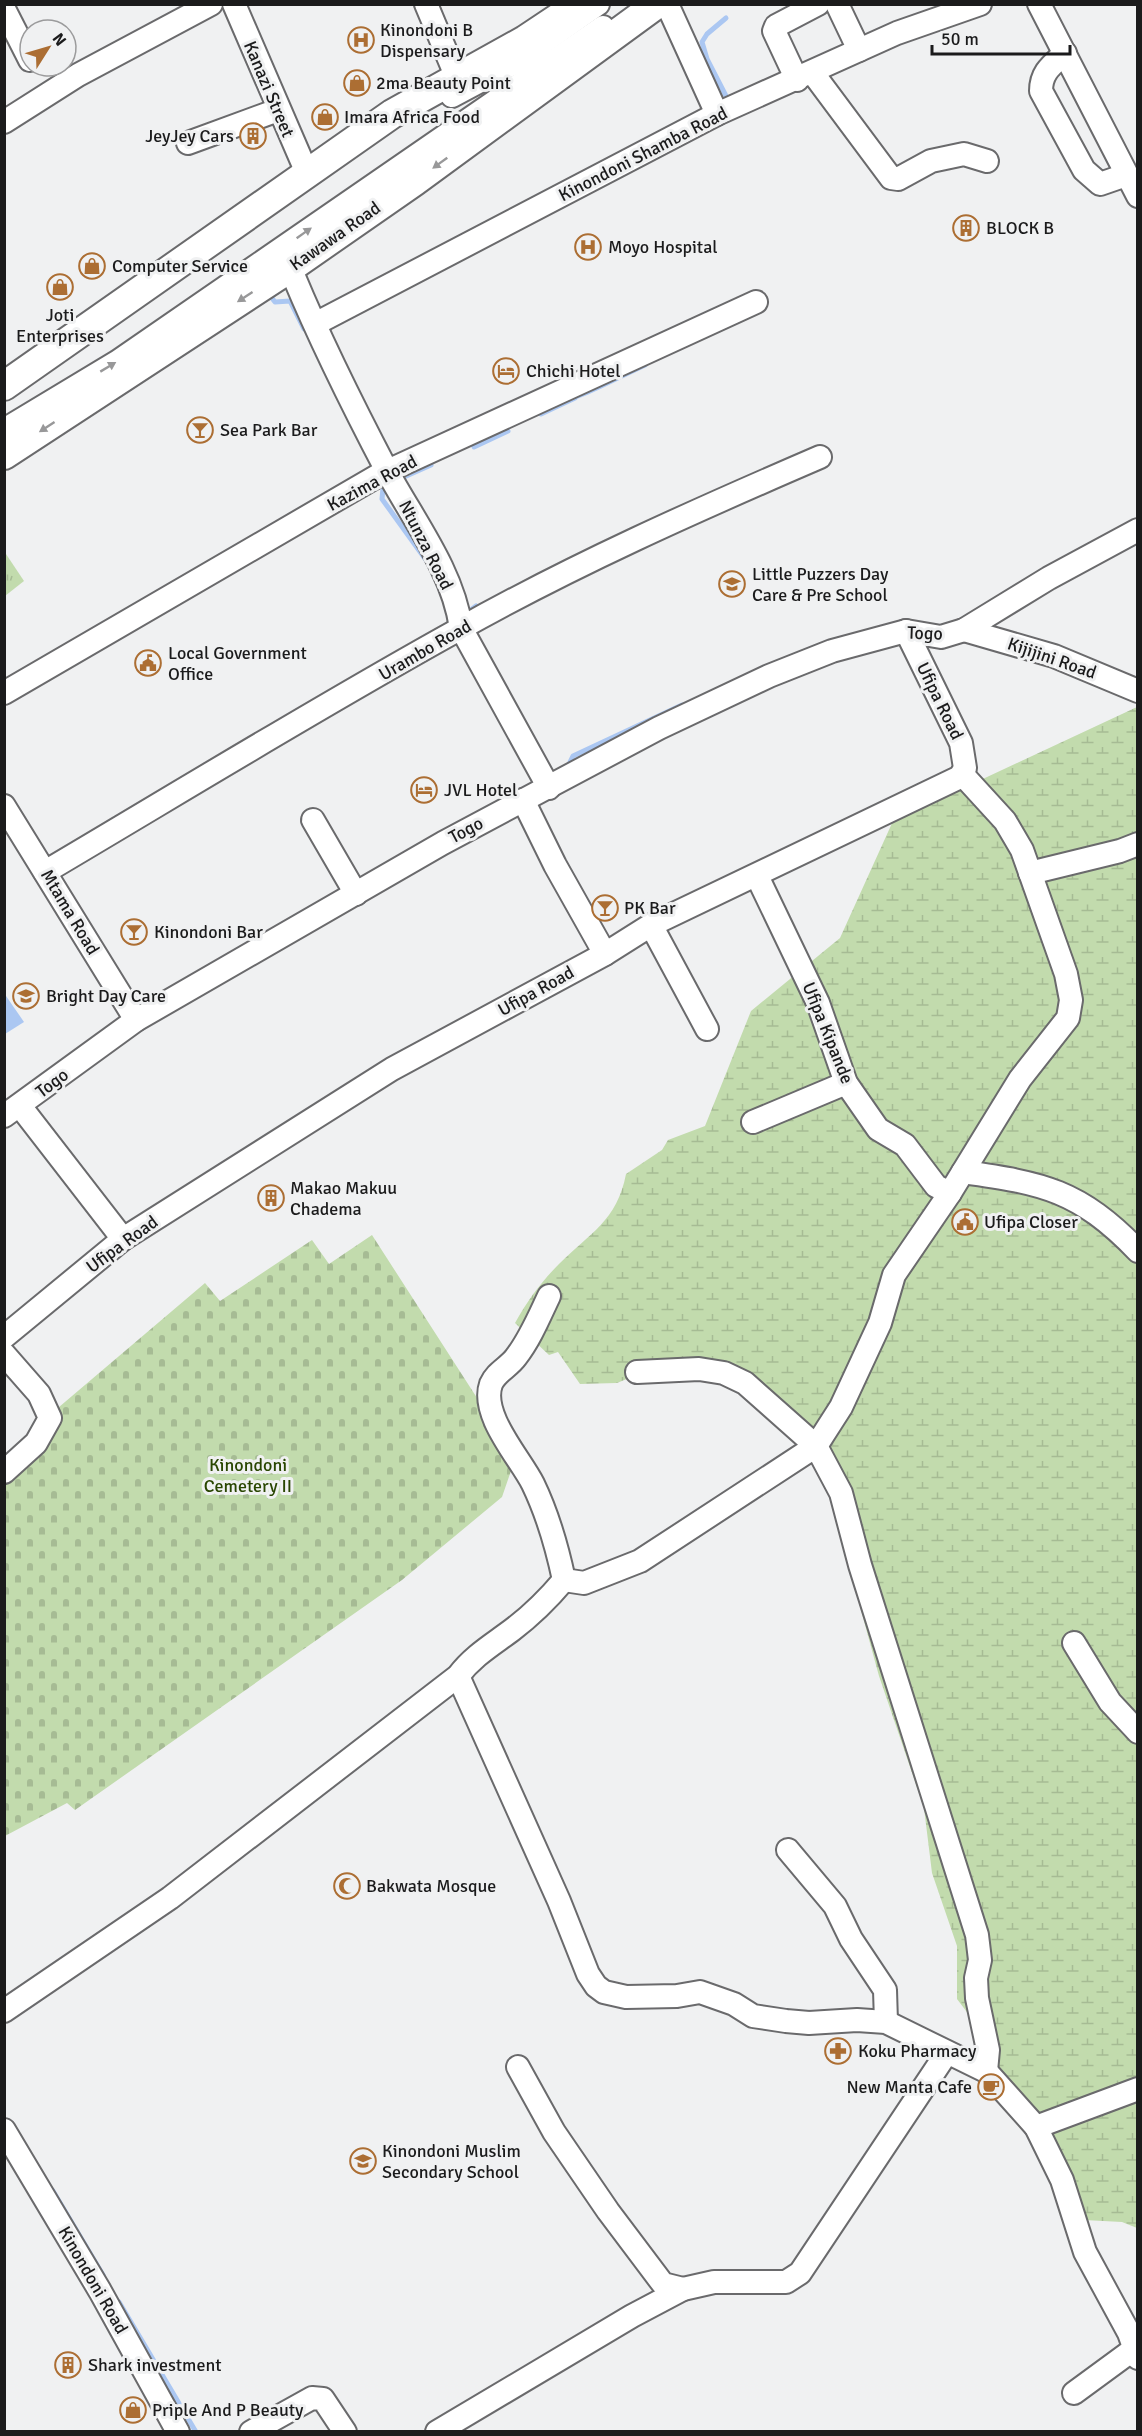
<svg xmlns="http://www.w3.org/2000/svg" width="1142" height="2436" font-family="Signika,sans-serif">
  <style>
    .wetland { fill: url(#wetland-marsh) }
    .cemetery { fill: url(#cemetery-stones) }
    .park { fill: url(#park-tufts) }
    .water { fill: #abc7f2 }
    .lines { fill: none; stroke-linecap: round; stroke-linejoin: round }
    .stream { stroke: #abc7f2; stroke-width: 5 }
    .minor-casing { stroke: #6a6a6c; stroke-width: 26 }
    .major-casing { stroke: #6a6a6c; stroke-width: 32 }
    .minor { stroke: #fff; stroke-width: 22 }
    .major { stroke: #fff; stroke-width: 28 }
    .oneway { fill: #989899 }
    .labels { text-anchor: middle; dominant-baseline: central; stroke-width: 6; stroke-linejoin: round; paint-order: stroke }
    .poi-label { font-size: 18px; fill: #1b1b1c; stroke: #f0f1f2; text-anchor: start }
    .street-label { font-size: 18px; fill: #1b1b1c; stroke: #f0f1f2 }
    .park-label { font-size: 18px; fill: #294601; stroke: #f0f1f2 }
  </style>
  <defs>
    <pattern id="wetland-marsh" width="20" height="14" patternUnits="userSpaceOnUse" patternTransform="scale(1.5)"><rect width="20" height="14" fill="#c2dbad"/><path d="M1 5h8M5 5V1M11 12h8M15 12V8" fill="none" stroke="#a6bb94"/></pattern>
    <pattern id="cemetery-stones" width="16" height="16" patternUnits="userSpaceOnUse" patternTransform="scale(1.5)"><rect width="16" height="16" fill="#c2dbad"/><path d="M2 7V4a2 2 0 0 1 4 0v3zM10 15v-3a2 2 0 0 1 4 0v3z" fill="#a6bb94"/></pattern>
    <pattern id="park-tufts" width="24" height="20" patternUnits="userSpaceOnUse" patternTransform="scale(1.5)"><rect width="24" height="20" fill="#c2dbad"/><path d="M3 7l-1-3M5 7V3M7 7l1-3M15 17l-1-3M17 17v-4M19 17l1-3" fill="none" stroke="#a6bb94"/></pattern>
  </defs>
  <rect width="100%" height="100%" fill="#f0f1f2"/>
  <path class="wetland" d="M1137,707V2228L1122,2222L1084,2220L1013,2094L982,2032L957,1999V1946L932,1873L924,1808L879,1676L826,1482L811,1450L781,1424L713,1375L634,1376L617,1383L580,1384L558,1352L549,1355L515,1323C528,1300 541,1282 559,1264C590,1233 617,1221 626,1174L662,1150L668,1140L705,1126L751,1011L840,938L893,821Z"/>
  <path class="cemetery" d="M372,1235L479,1401L512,1468L502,1497L402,1580L75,1810L67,1803L5,1836V1476L52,1413L205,1283L220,1301L312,1240L329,1264Z"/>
  <path class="park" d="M4,551L24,581L5,596H4Z"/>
  <path class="water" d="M4,993L24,1022L5,1034H4Z"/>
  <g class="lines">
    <g class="stream">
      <path d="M726,18L707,34L702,42L707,59L726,96"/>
      <path d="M268,293L275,302L290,301L304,329"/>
      <path d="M603,385L645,365"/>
      <path d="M590,391L601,386"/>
      <path d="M578,396L588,392"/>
      <path d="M541,414L575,398"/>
      <path d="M474,447L508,431"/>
      <path d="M404,477L431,465"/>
      <path d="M383,488L382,499L426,560"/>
      <path d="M472,609L476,606"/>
      <path d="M570,762L573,756L682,705"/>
      <path d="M53,2191L103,2275"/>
      <path d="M119,2302L196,2432"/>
    </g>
    <g class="minor-casing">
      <g id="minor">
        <path d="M234,4L307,173"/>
        <path d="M426,4L457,78"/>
        <path d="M667,4L717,114"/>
        <path d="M837,4L859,50"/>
        <path d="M1039,4L1138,196"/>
        <path d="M4,9L30,60"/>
        <path d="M1065,53C1052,65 1041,72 1041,91L1084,170L1100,184L1126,175"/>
        <path d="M812,72L891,178L898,179L931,161L964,154L987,161"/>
        <path d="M797,80L774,31L776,26L818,4"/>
        <path d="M452,96L514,63L598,4"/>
        <path d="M4,122L78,75L211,4"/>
        <path d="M188,143L278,110"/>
        <path d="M287,270L294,277C321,342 354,408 387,471C414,521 453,571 461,628L549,788"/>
        <path d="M315,324L717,114L897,33L980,4"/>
        <path d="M4,430L117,362L603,27"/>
        <path d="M964,630L1054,656L1138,691"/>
        <path d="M4,693L379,475L756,302"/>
        <path d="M523,800L555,865L605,954"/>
        <path d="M4,806L136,1020"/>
        <path d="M313,820L356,894"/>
        <path d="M45,872C182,791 317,708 456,631C573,565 697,510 820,457"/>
        <path d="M1030,873L1120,851L1138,844"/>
        <path d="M757,876L818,1003L846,1083L878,1129L905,1145L936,1186L950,1193"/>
        <path d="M651,925L707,1029"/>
        <path d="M20,1106L123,1239"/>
        <path d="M4,1116L136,1020L443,843L659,728L769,676L832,651L906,631L941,637L964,630L1049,578L1138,530"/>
        <path d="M753,1122L846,1083"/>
        <path d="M963,1172C1043,1183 1079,1190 1138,1251"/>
        <path d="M4,1337L123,1239L392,1069L605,954L651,925L960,777L965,768L961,743L906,631"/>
        <path d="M4,1354L39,1394L50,1418L36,1443L4,1472"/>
        <path d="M637,1372L699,1369L724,1373L745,1383L816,1446L841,1493L860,1565L977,1935L980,1960L976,1978L977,1998L988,2050L986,2071"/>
        <path d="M564,1580L584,1583L640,1561L816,1446L841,1407L880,1323L894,1275L950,1193L1020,1079L1068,1018L1071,1000L1066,974L1022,850L1005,821L962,774"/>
        <path d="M1074,1643L1110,1702L1138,1732"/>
        <path d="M458,1676L559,1901L588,1974L596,1986L604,1992L626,1997L677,1996L700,1992L734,2004L753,2016L786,2021L809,2023L857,2020L886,2022L986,2071L1036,2127L1062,2180L1085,2252L1129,2333L1138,2358"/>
        <path d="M788,1850L835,1906L851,1939L885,1990L886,2022"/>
        <path d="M4,2011L170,1898L458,1676C473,1656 492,1645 512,1630C532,1615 548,1599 564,1580C557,1547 548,1515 533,1484C520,1458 480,1415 491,1384C496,1372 509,1367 516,1357C530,1339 539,1317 549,1296"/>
        <path d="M518,2067L554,2132L608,2211L663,2284L683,2289"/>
        <path d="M1036,2127L1138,2089"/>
        <path d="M4,2130L100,2291L178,2432"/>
        <path d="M1074,2393L1134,2349"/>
        <path d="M251,2432L312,2398L323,2399L345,2432"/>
        <path d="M437,2432L632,2316L683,2289L714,2282H786L800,2273L946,2054"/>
      </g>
    </g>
    <g class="major-casing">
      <g id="major">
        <path d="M4,386L392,114L525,40L579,4"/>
        <path d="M4,455L287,270L415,181L657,4"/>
      </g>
    </g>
    <use href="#minor" class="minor"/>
    <use href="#major" class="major"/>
  </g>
  <defs><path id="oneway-solid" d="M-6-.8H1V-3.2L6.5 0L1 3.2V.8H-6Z" transform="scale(1.5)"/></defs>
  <g class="oneway">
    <use href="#oneway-solid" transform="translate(440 163) rotate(144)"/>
    <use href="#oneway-solid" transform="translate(304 233) rotate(-35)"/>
    <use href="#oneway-solid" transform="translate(245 297) rotate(147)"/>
    <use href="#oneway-solid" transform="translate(108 367) rotate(-31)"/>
    <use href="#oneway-solid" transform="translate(47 427) rotate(147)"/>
  </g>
  <defs>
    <g id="hospital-ring" transform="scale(1.35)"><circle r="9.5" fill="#f0f1f2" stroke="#ac6e33" stroke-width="1.5"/><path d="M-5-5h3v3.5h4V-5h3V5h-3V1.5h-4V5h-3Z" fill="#ac6e33"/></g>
    <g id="shop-ring" transform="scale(1.35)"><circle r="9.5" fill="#f0f1f2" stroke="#ac6e33" stroke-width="1.5"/><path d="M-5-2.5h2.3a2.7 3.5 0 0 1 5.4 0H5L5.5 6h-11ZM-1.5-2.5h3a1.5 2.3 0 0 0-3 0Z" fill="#ac6e33"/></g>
    <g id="building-ring" transform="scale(1.35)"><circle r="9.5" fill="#f0f1f2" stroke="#ac6e33" stroke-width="1.5"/><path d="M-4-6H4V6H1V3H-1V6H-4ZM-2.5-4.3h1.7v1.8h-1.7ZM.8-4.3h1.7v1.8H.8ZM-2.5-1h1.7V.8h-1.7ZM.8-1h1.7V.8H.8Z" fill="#ac6e33"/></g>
    <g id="hotel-ring" transform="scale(1.35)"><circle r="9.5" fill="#f0f1f2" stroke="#ac6e33" stroke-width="1.5"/><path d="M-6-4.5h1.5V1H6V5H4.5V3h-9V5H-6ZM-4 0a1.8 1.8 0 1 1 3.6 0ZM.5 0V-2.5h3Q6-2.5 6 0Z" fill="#ac6e33"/></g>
    <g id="bar-ring" transform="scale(1.35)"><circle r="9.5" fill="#f0f1f2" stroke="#ac6e33" stroke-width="1.5"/><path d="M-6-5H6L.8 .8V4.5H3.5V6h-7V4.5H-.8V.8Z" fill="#ac6e33"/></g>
    <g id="school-ring" transform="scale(1.35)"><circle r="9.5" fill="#f0f1f2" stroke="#ac6e33" stroke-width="1.5"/><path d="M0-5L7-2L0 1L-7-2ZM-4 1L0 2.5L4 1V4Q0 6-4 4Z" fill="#ac6e33"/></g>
    <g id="civic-ring" transform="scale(1.35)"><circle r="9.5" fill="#f0f1f2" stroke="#ac6e33" stroke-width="1.5"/><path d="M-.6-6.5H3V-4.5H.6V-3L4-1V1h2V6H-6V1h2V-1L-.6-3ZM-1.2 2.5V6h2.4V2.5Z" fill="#ac6e33"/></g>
    <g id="mosque-ring" transform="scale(1.35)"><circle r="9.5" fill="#f0f1f2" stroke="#ac6e33" stroke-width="1.5"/><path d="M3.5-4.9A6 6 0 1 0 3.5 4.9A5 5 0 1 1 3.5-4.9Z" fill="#ac6e33"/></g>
    <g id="pharmacy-ring" transform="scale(1.35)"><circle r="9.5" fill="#f0f1f2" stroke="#ac6e33" stroke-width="1.5"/><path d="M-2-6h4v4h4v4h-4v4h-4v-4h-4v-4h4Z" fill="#ac6e33"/></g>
    <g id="cafe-ring" transform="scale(1.35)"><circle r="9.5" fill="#f0f1f2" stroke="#ac6e33" stroke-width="1.5"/><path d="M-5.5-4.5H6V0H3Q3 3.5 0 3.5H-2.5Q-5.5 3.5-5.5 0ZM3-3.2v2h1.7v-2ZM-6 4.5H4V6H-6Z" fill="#ac6e33"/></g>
  </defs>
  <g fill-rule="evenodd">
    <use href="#hospital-ring" x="361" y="40"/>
    <use href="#shop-ring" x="357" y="83"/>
    <use href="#shop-ring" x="325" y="117"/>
    <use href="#building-ring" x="253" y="136"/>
    <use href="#building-ring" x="966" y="228"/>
    <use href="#hospital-ring" x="588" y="247"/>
    <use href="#shop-ring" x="92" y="266"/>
    <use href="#shop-ring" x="60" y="287"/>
    <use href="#hotel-ring" x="506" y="371"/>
    <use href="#bar-ring" x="200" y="430"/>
    <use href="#school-ring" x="732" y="584"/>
    <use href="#civic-ring" x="148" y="663"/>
    <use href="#hotel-ring" x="424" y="790"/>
    <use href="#bar-ring" x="605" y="908"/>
    <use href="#bar-ring" x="134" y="932"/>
    <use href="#school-ring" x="26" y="996"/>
    <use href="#building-ring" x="271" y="1198"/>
    <use href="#civic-ring" x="965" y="1222"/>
    <use href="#mosque-ring" x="347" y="1886"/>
    <use href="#pharmacy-ring" x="838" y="2051"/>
    <use href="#cafe-ring" x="991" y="2087"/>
    <use href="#school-ring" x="363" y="2161"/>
    <use href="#building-ring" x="68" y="2365"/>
    <use href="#shop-ring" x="133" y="2410"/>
  </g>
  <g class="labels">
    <g class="poi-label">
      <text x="380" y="30">Kinondoni B<tspan x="380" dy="21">Dispensary</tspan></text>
      <text x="376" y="83">2ma Beauty Point</text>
      <text x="344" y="117">Imara Africa Food</text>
      <text x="234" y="136" text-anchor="end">JeyJey Cars</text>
      <text x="986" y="228">BLOCK B</text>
      <text x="608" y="247">Moyo Hospital</text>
      <text x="112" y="266">Computer Service</text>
      <text x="60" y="315" text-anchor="middle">Joti<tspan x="60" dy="21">Enterprises</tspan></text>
      <text x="526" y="371">Chichi Hotel</text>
      <text x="220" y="430">Sea Park Bar</text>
      <text x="752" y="574">Little Puzzers Day<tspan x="752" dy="21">Care &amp; Pre School</tspan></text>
      <text x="168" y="653">Local Government<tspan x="168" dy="21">Office</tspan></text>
      <text x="444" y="790">JVL Hotel</text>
      <text x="624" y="908">PK Bar</text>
      <text x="154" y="932">Kinondoni Bar</text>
      <text x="46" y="996">Bright Day Care</text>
      <text x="290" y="1188">Makao Makuu<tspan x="290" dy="21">Chadema</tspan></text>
      <text x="984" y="1222">Ufipa Closer</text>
      <text x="366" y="1886">Bakwata Mosque</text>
      <text x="858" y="2051">Koku Pharmacy</text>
      <text x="972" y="2087" text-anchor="end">New Manta Cafe</text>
      <text x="382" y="2151">Kinondoni Muslim<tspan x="382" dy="21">Secondary School</tspan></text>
      <text x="88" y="2365">Shark investment</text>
      <text x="152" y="2410">Priple And P Beauty</text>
    </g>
    <g class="street-label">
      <text transform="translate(269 89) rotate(67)">Kanazi Street</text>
      <text transform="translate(643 154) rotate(-27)">Kinondoni Shamba Road</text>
      <text transform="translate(335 236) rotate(-35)">Kawawa Road</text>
      <text transform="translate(372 483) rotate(-28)">Kazima Road</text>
      <text transform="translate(426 545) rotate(63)">Ntunza Road</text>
      <text transform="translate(925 633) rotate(2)">Togo</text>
      <text transform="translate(425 650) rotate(-30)">Urambo Road</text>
      <text transform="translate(1052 658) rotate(19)">Kijijini Road</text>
      <text transform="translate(940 701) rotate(64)">Ufipa Road</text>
      <text transform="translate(466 830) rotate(-28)">Togo</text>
      <text transform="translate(70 912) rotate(59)">Mtama Road</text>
      <text transform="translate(536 991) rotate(-29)">Ufipa Road</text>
      <text transform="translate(828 1033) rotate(68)">Ufipa Kipande</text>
      <text transform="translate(52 1083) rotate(-37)">Togo</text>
      <text transform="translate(122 1244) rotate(-36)">Ufipa Road</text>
      <text transform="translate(93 2280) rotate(60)">Kinondoni Road</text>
    </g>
    <g class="park-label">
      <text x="248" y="1465">Kinondoni<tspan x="248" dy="21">Cemetery II</tspan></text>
    </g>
  </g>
  <rect width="1142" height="2436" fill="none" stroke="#1b1b1c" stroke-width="12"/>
  <g transform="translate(48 48) rotate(53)"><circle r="28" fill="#f0f1f2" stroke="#9b9b9c" stroke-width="1.5"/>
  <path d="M0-4.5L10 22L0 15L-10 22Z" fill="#ac6e33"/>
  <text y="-9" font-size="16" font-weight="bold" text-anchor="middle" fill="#1b1b1c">N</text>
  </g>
  <path d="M932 45v9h138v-9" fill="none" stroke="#1b1b1c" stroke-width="3"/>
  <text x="941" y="45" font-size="18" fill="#1b1b1c" stroke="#f0f1f2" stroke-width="4.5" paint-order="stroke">50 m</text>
</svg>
